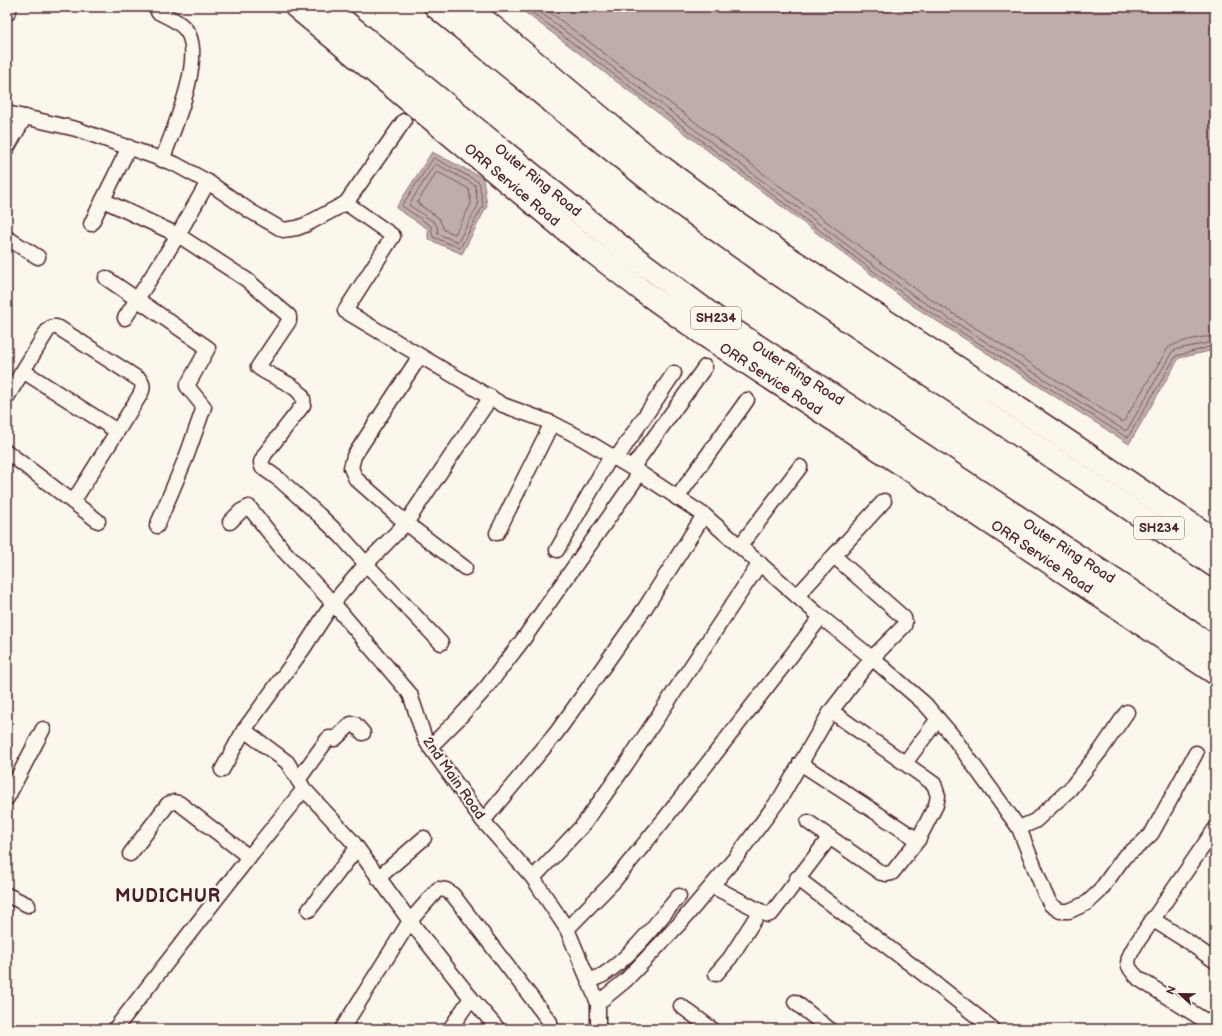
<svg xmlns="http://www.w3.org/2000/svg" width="1222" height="1036" font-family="'Balsamiq Sans',sans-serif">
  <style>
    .water { fill: #bfadaa; stroke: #907477 }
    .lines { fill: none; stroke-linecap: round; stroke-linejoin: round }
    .shore { stroke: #79585e; stroke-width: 1 }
    .street-casing { stroke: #4a1f2b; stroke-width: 17 }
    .primary-casing { stroke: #4a1f2b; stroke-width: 25 }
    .highway-casing { stroke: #4a1f2b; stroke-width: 25 }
    .street { stroke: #fbf7ec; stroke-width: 14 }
    .primary { stroke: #fbf7ec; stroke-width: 22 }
    .highway { stroke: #fbf7ec; stroke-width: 22 }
    .labels { text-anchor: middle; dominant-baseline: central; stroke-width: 4; stroke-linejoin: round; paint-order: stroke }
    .shield { fill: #fbf7ec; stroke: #7f6065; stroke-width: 1 }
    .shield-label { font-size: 13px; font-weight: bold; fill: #4a1f2b }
    .street-label { font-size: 14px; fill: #4a1f2b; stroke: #fbf7ec }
    .district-label { font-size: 18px; font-weight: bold; letter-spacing: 1px; fill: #4a1f2b; stroke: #fbf7ec }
  </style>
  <rect width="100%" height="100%" fill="#fbf7ec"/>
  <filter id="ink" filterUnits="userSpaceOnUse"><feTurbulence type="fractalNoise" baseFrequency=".025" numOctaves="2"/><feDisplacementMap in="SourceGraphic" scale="8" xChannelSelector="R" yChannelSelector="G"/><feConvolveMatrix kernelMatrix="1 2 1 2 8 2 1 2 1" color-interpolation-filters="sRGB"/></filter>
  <g filter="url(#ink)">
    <g class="water">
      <path d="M518,7H1215V354L1210,351L1179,358L1129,444L912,305Z"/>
      <path d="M432,152L483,178L487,206L462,254L428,239V229L396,208Z"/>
    </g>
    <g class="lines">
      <g class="shore">
        <path d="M525,7L914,302L1126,437H1128L1176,356L1209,347L1215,349"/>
        <path d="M533,7L917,298L1124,430H1127L1172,352L1177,349L1208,343L1215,344"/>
        <path d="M543,7L921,293L1122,422L1124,421L1168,348C1176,342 1205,335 1215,337"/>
        <path d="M434,158L479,182L483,206L460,248L433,237L431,226L402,206Z"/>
        <path d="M436,164L475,185L478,205L458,242L438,234L437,226L434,222L409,205L434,165Z"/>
        <path d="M438,172L469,189L471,204L455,234L444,230L439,218L417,203L436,173Z"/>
      </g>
      <g class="street-casing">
        <g id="street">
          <path d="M158,12C168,17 179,21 186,30C206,56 173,131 162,160"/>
          <path d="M7,14L10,7"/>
          <path d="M7,113L76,129L175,164L208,182L250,211L283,230L297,228L305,225L346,203L404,121"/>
          <path d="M7,148L25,117"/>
          <path d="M103,200L178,235L247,280L289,316V321L258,367C268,377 308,386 303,405L265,454L261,462L262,467L280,480L319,515L342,537L366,564L441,643"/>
          <path d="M346,203L393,236L345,311L503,405L552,423L583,439L640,473L704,515L821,617L872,658L831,711L781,797L737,856L681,922L626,980L598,1003"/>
          <path d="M91,224L129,147"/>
          <path d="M7,238L38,257"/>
          <path d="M106,278L208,348L187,386L204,407L187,455L157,526"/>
          <path d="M125,318L175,240L208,182"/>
          <path d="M420,356L354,456L351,468L356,479L406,523L465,568"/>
          <path d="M23,371L117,431"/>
          <path d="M7,397L46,333C50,327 53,325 59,328L140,380C144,386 143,389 140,395L73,502"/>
          <path d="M7,452L98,521"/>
          <path d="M616,459L674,373"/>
          <path d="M632,468L705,367"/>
          <path d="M677,498L747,400"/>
          <path d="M230,522L241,511L249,507L283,550L333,603L410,694L425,739L430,747L483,821L533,878L567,929L598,1003V1029"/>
          <path d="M497,533L552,423"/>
          <path d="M740,546L800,467"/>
          <path d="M557,550L611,456"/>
          <path d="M834,556L904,618L905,622L904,626L872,658L925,704L951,734L1019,828L1045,894L1051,905L1060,911H1069L1087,903L1099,892L1124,857L1141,844L1152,833L1196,753"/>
          <path d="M797,596L884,501"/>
          <path d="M244,730L287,762L302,786"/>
          <path d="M430,747L458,719L486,688L522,641L640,473"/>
          <path d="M800,763L918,840"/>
          <path d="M905,763L938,719"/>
          <path d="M222,770L244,730L303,649L333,603L366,564L406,523L491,397"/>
          <path d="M298,780L327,740L329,738L335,739L351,724H355L363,733"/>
          <path d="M7,798L43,729"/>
          <path d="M483,821L557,732L645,608L704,515"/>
          <path d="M808,822L881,873L886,874L892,873L918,840L936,805L938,796L934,784L831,711"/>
          <path d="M1019,828L1035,821L1070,789L1101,750L1127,712"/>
          <path d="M1215,829L1136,944C1126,961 1124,965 1139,979L1215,1027"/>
          <path d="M130,854L168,804L174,802L179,803L249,857"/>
          <path d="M378,878L424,838"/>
          <path d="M533,878L584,824L627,763L760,563"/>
          <path d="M797,878L930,979L993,1029"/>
          <path d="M712,886L768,915L772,913L830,837"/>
          <path d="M7,895L28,905"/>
          <path d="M309,910L357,848"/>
          <path d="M1152,919L1187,941L1215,961"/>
          <path d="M567,929L614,881L663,821L821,617"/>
          <path d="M716,974L730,958L760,911"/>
          <path d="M589,981C593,979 599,977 603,975C631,957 658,921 679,896"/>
          <path d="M471,998L498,1029"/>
          <path d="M795,1002L829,1029"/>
          <path d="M681,1006L712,1029"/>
          <path d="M115,1029L249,857L304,789L353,842L410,921L471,998L450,1029"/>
          <path d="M342,1029L410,921L438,889L446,890L453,895L550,1022L551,1029"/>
        </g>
      </g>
      <g class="primary-casing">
        <g id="primary">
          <path d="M296,7L580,242L643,291L706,336L956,500L1215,673"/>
          <path d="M469,7L646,155L733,220L789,258L969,375L1215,540"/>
        </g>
      </g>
      <g class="highway-casing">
        <g id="highway">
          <path d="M327,7L589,221L629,253L727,326L1131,591L1215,649"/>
          <path d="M436,7L552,102L668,195L768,267L1215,566"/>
          <path d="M688,199L728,216"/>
          <path d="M679,300L709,338"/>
          <path d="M940,357L975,396"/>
          <path d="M929,467L956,500"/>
        </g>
      </g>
      <use href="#street" class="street"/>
      <use href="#primary" class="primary"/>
      <use href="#highway" class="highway"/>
    </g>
  </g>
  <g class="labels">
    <g class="shield">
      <rect x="691" y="307" width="50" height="22" rx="3"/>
      <rect x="1134" y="517" width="50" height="22" rx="3"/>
    </g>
    <g class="shield-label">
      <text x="716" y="318">SH234</text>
      <text x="1159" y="528">SH234</text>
    </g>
    <g class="street-label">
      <text transform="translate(538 180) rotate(39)">Outer Ring Road</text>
      <text transform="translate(512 185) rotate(40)">ORR Service Road</text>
      <text transform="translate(798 373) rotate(33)">Outer Ring Road</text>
      <text transform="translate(771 379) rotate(33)">ORR Service Road</text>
      <text transform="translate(1069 551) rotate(33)">Outer Ring Road</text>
      <text transform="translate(1042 557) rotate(34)">ORR Service Road</text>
      <text transform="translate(454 778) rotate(55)">2nd Main Road</text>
    </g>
    <g class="district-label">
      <text x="168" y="896">MUDICHUR</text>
    </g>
  </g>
  <rect width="1222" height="1036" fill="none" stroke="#fbf7ec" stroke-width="24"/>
  <rect x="12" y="12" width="1198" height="1012" fill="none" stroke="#4a1f2b" stroke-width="1.5" filter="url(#ink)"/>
  <g transform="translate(1180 994) rotate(292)" stroke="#fbf7ec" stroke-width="3" paint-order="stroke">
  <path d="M0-3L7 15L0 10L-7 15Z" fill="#4a1f2b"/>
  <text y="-6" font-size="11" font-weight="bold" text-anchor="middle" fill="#4a1f2b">N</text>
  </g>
</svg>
